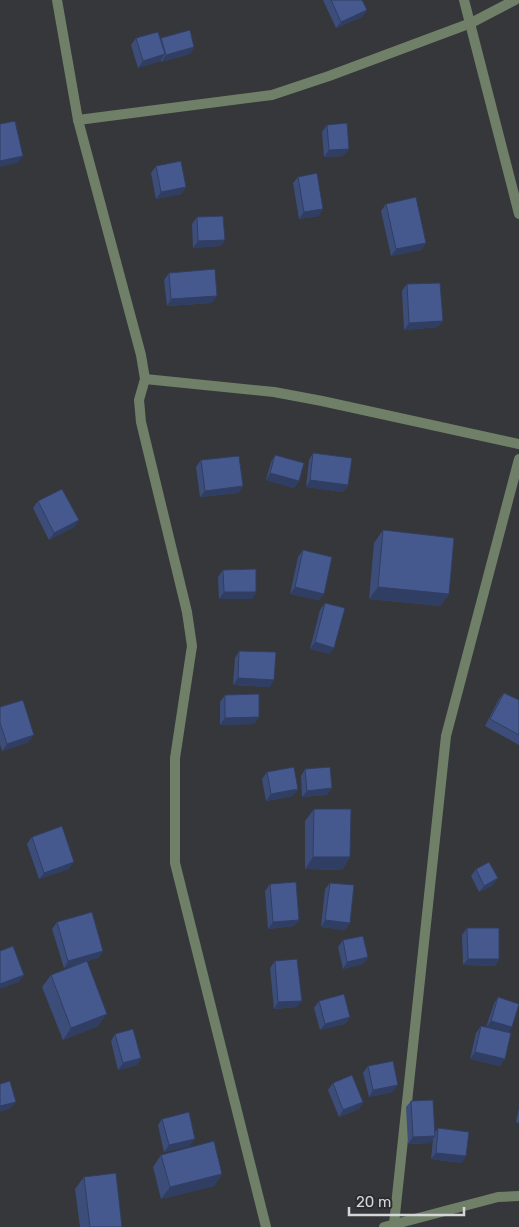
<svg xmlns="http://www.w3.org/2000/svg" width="519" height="1227" font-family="Rubik,sans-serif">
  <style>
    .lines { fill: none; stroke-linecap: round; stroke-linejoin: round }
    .minor { stroke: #708068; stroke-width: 10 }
    .wall { fill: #3c4d7a }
    .shaded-wall { fill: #313e63 }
    .building { fill: #46598e; stroke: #313e63 }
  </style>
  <rect width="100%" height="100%" fill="#35373a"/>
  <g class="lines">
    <g class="minor">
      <path d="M57,0L78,120L141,355L145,379L139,400L141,422L187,612L192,646L175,758V863L266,1227"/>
      <path d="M464,0L519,214"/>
      <path d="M78,120L272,95L329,76L471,23L515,0"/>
      <path d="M145,379L274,392L322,401L519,444"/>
      <path d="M394,1224L446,736L519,459"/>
      <path d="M384,1227L498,1197L519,1196"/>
    </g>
  </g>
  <g class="wall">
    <path d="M323,0H362L367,10L362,17L336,28Z"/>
    <path d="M136,38L160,39L161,38L194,47L190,54L161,62V60L160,61L138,68L131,45Z"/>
    <path d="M327,125L344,156L324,157L322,132Z"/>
    <path d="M156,166L186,187L181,194L156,199L151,173Z"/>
    <path d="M298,177L319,216L299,219L293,183Z"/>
    <path d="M386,204L426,243L421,250L391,256L381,211Z"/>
    <path d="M197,217L225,240L220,246L193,248L192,224Z"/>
    <path d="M169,273L212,303L167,306L164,280Z"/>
    <path d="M407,284L438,327L404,330L402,291Z"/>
    <path d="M313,453L348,485L343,492L306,487L309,460Z"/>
    <path d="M275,455L299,481L294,488L266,480L271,462Z"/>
    <path d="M201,460L243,486L238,493L200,497L196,467Z"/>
    <path d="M38,501L79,520L74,527L49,540L33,508Z"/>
    <path d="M383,530L449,594L440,606L369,599L374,543Z"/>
    <path d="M303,550L324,594L319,600L290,594L298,557Z"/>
    <path d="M223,570L256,592L252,599H219L218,577Z"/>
    <path d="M325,603L330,654L310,649L320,610Z"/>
    <path d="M239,651L270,687L233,685L235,658Z"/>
    <path d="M504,693L519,700V745L485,726L499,699Z"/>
    <path d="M225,695L259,717L254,724L220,725V702Z"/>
    <path d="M0,707L29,742L2,751L0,744Z"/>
    <path d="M305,769L332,788L327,795L302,797L301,776Z"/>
    <path d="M267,772L298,789L293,796L266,801L262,779Z"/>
    <path d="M314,809L350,857L342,870L305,869V821Z"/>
    <path d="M32,837L69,869L39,879L27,844Z"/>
    <path d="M476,869L493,885L479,892L471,876Z"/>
    <path d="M330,883L350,923L345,930L321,927L325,889Z"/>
    <path d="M270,884L299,920L294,926L268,929L265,891Z"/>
    <path d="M57,922L103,951L98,958L87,961L98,1026L63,1040L42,987L51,975L83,962L64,968L52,929Z"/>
    <path d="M467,928L499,959L495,966L463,965L462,935Z"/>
    <path d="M343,940L368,957L363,964L343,969L338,947Z"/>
    <path d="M275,961L297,1007L274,1009L270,968Z"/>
    <path d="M498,997L512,1027L508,1032L500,1066L470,1059L476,1033L481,1026L486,1027L494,1004Z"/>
    <path d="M319,1001L350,1017L345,1024L320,1030L314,1008Z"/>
    <path d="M115,1034L141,1058L137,1065L118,1070L111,1041Z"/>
    <path d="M368,1066L393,1092L369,1097L363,1073Z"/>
    <path d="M333,1083L363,1102L359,1109L339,1117L328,1090Z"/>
    <path d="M411,1101L434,1134L438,1128L466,1156L461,1163L431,1159L433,1139L430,1143L408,1144L406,1107Z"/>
    <path d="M519,1108V1123L516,1122Z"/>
    <path d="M162,1119L190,1146L164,1152L158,1125Z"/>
    <path d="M161,1155L222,1174L214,1186L161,1199L153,1167Z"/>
    <path d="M84,1177L122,1227H80L75,1189Z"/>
  </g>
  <g class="shaded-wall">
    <path d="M367,10L362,17L336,28L341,22Z"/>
    <path d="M194,47L190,54L161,62L166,55Z"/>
    <path d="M165,54L160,61L138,68L143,61Z"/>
    <path d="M349,149L344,156L324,157L329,150Z"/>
    <path d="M23,156L18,163L0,167V161Z"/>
    <path d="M186,187L181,194L156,199L161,192Z"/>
    <path d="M323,209L319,216L299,219L304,212Z"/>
    <path d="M225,240L220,246L193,248L198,241Z"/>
    <path d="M426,243L421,250L391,256L396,249Z"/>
    <path d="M217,296L212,303L167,306L171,299Z"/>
    <path d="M443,321L438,327L404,330L409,323Z"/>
    <path d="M270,473L299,481L294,488L266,480Z"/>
    <path d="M310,480L348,485L343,492L306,487Z"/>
    <path d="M243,486L238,493L200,497L205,491Z"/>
    <path d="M79,520L74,527L49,540L54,533Z"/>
    <path d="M295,587L324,594L319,600L290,594Z"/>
    <path d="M378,587L449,594L440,606L369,599Z"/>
    <path d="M224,592H256L252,599H219Z"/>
    <path d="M315,642L334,648L330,654L310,649Z"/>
    <path d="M238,678L274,680L270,687L233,685Z"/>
    <path d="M259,717L254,724L220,725L225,718Z"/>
    <path d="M34,735L29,742L2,751L7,744Z"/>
    <path d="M332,788L327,795L302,797L307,791Z"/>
    <path d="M298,789L293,796L266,801L271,794Z"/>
    <path d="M313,857H350L342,870L305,869Z"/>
    <path d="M74,862L69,869L39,879L44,873Z"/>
    <path d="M498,878L493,885L479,892L484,886Z"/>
    <path d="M299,920L294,926L268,929L273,922Z"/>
    <path d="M325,920L350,923L345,930L321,927Z"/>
    <path d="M103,951L98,958L64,968L68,961Z"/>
    <path d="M368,957L363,964L343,969L347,962Z"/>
    <path d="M468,959H499L495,966L463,965Z"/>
    <path d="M24,975L19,982L0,989V984Z"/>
    <path d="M302,1001L297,1007L274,1009L278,1002Z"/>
    <path d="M107,1014L98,1026L63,1040L71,1028Z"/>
    <path d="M350,1017L345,1024L320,1030L325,1024Z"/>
    <path d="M491,1021L512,1027L507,1034L486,1027Z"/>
    <path d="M475,1052L505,1059L500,1066L470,1059Z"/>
    <path d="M141,1058L137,1065L118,1070L123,1063Z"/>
    <path d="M398,1085L393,1092L369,1097L373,1090Z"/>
    <path d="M16,1102L11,1108L0,1112V1106Z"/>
    <path d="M363,1102L359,1109L339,1117L343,1110Z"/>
    <path d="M435,1136L430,1143L408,1144L413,1137Z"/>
    <path d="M195,1139L190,1146L164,1152L169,1145Z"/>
    <path d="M436,1153L466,1156L461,1163L431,1159Z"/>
    <path d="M222,1174L214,1186L161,1199L170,1187Z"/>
  </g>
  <g class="building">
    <path d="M331,0H362L367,10L341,22Z"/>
    <path d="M190,30L194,47L166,55L161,38Z"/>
    <path d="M158,32L165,54L143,61L136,38Z"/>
    <path d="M15,121L23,156L0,161V124Z"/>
    <path d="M347,123L349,149L329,150L327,125Z"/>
    <path d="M181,161L186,187L161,192L156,166Z"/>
    <path d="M317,173L323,209L304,212L298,177Z"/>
    <path d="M416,197L426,243L396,249L386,204Z"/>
    <path d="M223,216L225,240L198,241L197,217Z"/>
    <path d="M215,269L217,296L171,299L169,273Z"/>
    <path d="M440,283L443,321L409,323L407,284Z"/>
    <path d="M313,453L352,458L348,485L310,480Z"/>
    <path d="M275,455L304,463L299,481L270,473Z"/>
    <path d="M239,456L243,486L205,491L201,460Z"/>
    <path d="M62,489L79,520L54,533L38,501Z"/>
    <path d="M383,530L454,538L449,594L378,587Z"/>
    <path d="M303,550L332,557L324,594L295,587Z"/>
    <path d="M256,569V592H224L223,570Z"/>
    <path d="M325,603L345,608L334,648L315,642Z"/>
    <path d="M239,651L276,652L274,680L238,678Z"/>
    <path d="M504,693L519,700V735L490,719Z"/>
    <path d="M259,694V717L225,718V695Z"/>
    <path d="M23,700L34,735L7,744L0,723V707Z"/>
    <path d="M294,767L298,789L271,794L267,772Z"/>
    <path d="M330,767L332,788L307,791L305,769Z"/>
    <path d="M314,809H351L350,857H313Z"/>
    <path d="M62,826L74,862L44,873L32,837Z"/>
    <path d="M489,862L498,878L484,886L476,869Z"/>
    <path d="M296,882L299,920L273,922L270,884Z"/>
    <path d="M330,883L354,885L350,923L325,920Z"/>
    <path d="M92,912L103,951L68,961L57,922Z"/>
    <path d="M467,928H499V959H468Z"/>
    <path d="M363,936L368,957L347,962L343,940Z"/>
    <path d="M13,946L24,975L0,984V951Z"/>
    <path d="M297,959L302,1001L278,1002L275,961Z"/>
    <path d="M87,961L107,1014L71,1028L51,975Z"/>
    <path d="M344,994L350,1017L325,1024L319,1001Z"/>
    <path d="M498,997L519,1004L512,1027L491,1021Z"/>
    <path d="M481,1026L511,1033L505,1059L475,1052Z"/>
    <path d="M133,1029L141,1058L123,1063L115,1034Z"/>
    <path d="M393,1061L398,1085L373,1090L368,1066Z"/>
    <path d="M352,1075L363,1102L343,1110L333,1083Z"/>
    <path d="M10,1081L16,1102L0,1106V1084Z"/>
    <path d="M433,1100L435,1136L413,1137L411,1101Z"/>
    <path d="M189,1112L195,1139L169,1145L162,1119Z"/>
    <path d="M438,1128L469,1132L466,1156L436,1153Z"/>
    <path d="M214,1141L222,1174L170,1187L161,1155Z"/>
    <path d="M116,1173L122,1227H90L84,1177Z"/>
  </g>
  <path d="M349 1207v8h115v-8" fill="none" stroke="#d5d6d8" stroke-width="2.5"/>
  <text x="356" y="1207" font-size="15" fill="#d5d6d8" stroke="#2b2d30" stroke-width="4" paint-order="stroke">20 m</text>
</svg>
